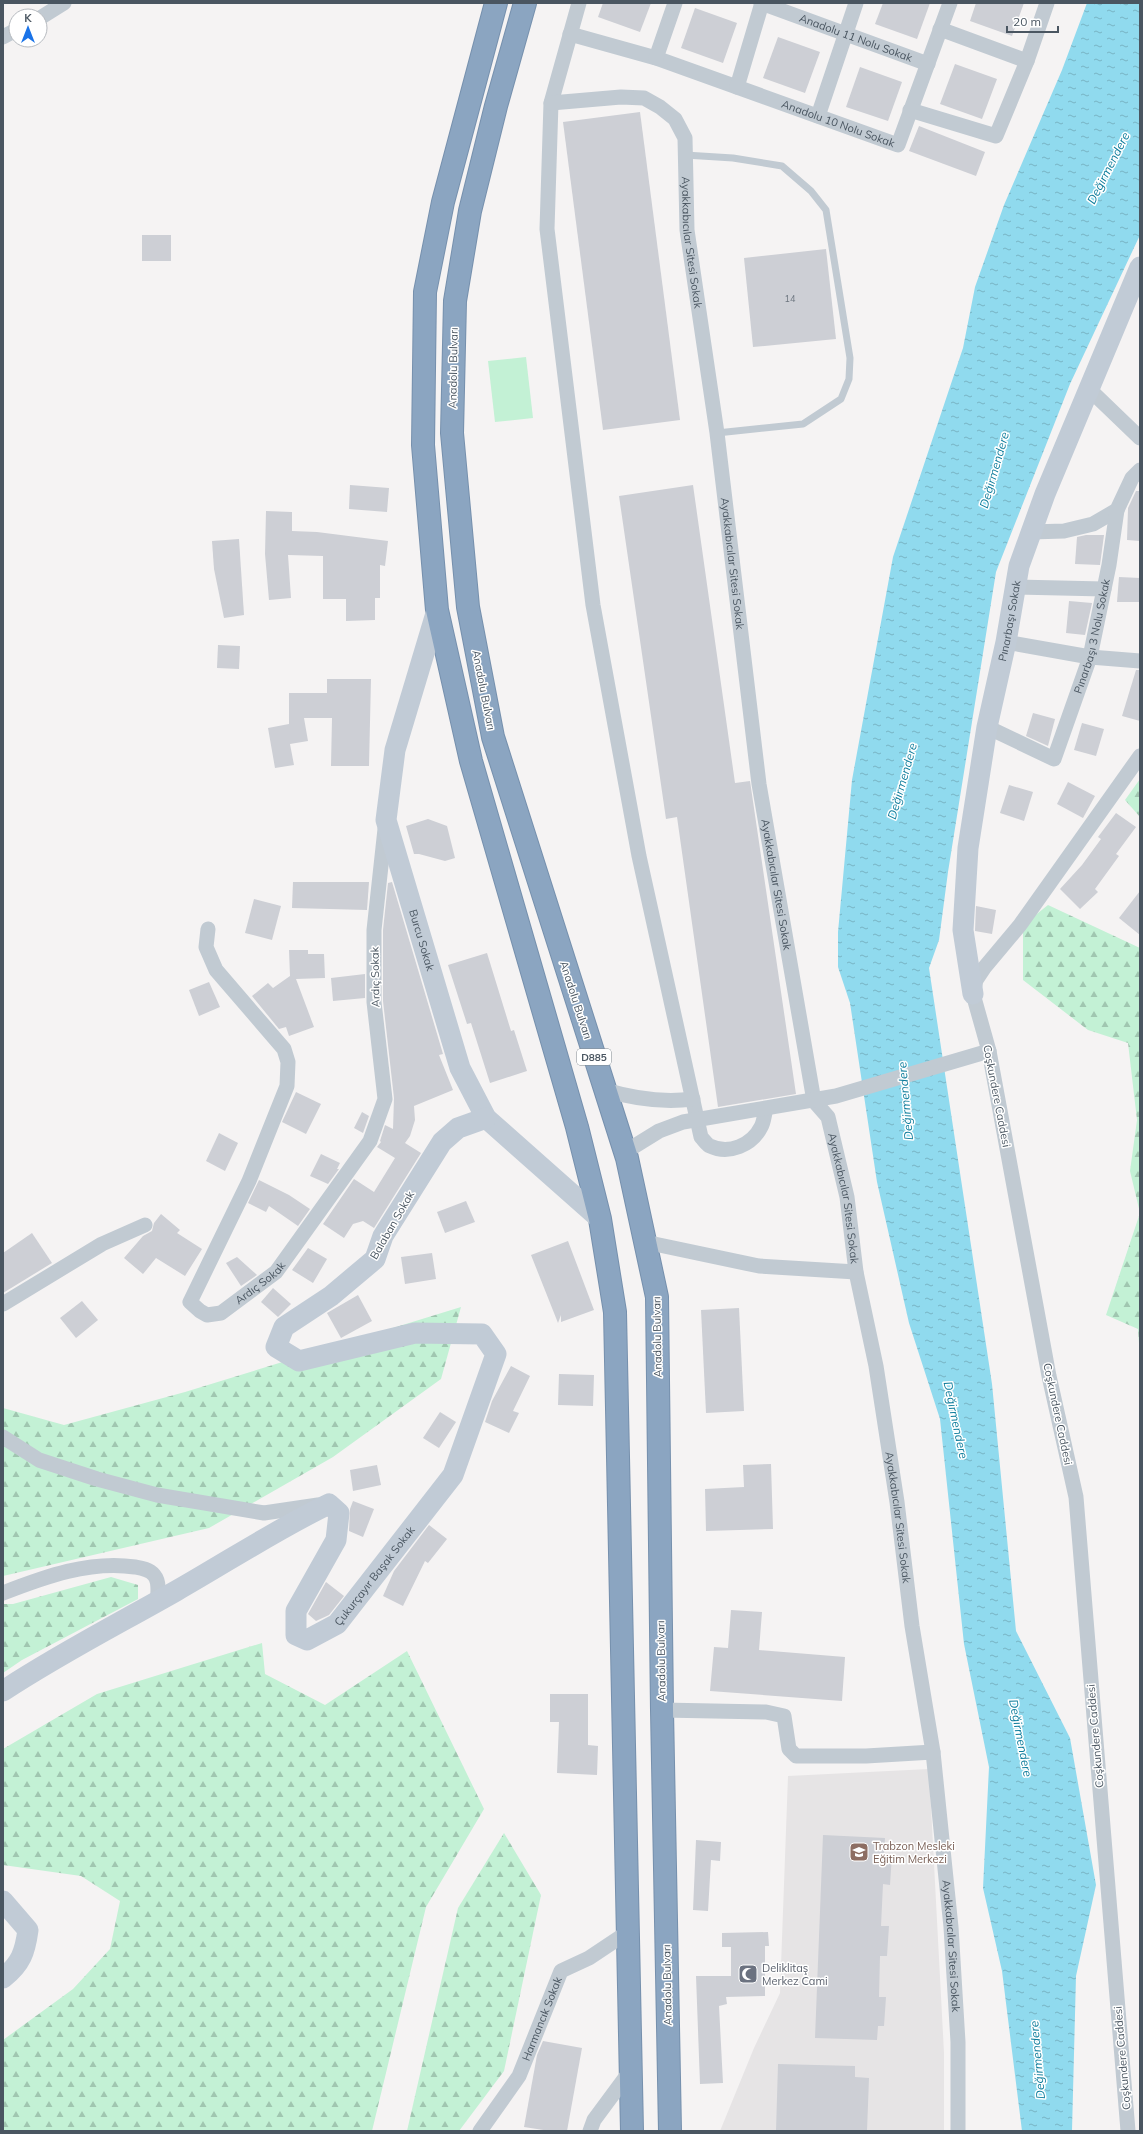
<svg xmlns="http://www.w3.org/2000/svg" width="1143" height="2134" viewBox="0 0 1143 2134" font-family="Mulish,sans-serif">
<defs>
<pattern id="forest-firs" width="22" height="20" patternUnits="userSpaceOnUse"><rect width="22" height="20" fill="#c3f1d5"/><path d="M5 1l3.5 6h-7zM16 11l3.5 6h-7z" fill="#a0c6b0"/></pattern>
<pattern id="water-ripples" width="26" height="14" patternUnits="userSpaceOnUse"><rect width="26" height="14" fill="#90daee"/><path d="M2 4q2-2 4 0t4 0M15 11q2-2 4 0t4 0" fill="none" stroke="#78b4c4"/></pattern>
</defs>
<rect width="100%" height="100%" fill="#f5f3f3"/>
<path fill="#e6e4e5" d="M929 1769 944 2053V2131H720L754 2048 780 1993 788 1776Z"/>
<g fill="url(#forest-firs)">
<path d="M1140 779V817L1125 800Z"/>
<path d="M1048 905 1140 948V1358L1138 1329 1106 1315 1140 1213 1130 1171 1137 1120 1128 1043 1088 1030 1023 980V925Z"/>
<path d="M461 1307 441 1379 333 1457 209 1528 3 1576V1408L64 1425 185 1392Z"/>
<path d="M111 1577 138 1585V1599L22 1660 3 1673V1604H13Z"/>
<path d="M262 1643 265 1674 325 1705 407 1651 484 1809 426 1907 372 2131H3V2040L73 1989 110 1949 120 1901 81 1876 3 1865V1749L97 1694Z"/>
<path d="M504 1833 541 1895 504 2071 459 2131H407L458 1908Z"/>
</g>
<path fill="#c3f1d5" d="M526 357 533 418 495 422 488 361Z"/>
<path fill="url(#water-ripples)" d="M1087 3H1140V235L1070 384 996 572 948 872 939 940 929 968 992 1384 1016 1631 1070 1738 1096 1885 1076 1976 1072 2131H1022L1002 1971 983 1888 989 1767 964 1644 940 1419 909 1323 877 1182 850 1003 838 967V932L852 780 893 557 963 348 975 287 1004 205 1062 70Z"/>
<g fill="#cdcfd5">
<path d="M603 3H651L640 32 598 17Z"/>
<path d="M883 3H930L917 39 875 24Z"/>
<path d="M976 3H1024L1012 36 970 21Z"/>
<path d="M695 8 737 23 723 63 681 48Z"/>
<path d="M778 37 820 52 805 93 763 78Z"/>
<path d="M955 64 997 79 982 119 940 104Z"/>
<path d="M860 67 902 82 888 121 846 107Z"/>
<path d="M640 112 680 420 603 430 563 122Z"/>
<path d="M919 126 985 152 976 176 909 151Z"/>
<rect x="142" y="235" width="29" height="26"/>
<path d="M826 249 836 339 753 347 744 258Z"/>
<path d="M350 485 389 488 387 512 349 509Z"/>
<path d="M693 485 735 783 750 781 796 1094 718 1107 677 817 666 819 619 496Z"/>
<path d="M1136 491H1140V541L1127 540 1128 508Z"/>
<path d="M266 511 292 512V531L317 532 388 541 385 566 380 565V598H375V620L346 621V599H323V556L288 555 291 598 269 600 265 554Z"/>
<path d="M1086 535H1104L1100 565 1075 564 1077 537Z"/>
<path d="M239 539 244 615 224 618 214 569 212 541Z"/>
<path d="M1119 577 1140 578V602H1117Z"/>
<path d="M1069 601 1092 603 1085 635 1066 633Z"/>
<path d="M218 645 240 646 239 669 217 668Z"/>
<path d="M1136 670H1140V721L1122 716Z"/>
<path d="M327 679H371L369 766H331L332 718H304L308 741 290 744 294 765 275 768 268 728 289 724V693H327Z"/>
<path d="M1033 713 1055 719 1048 746 1026 736Z"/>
<path d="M1082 723 1104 729 1096 756 1074 750Z"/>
<path d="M1068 782 1095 796 1083 818 1057 804Z"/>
<path d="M1009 785 1033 792 1024 821 1000 813Z"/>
<path d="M1116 813 1136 827 1116 854 1119 856 1095 889 1098 892 1080 909 1060 889 1082 865 1101 839 1098 837Z"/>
<path d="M428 819 447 826 455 858 445 861 419 854H414L406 826Z"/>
<path d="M293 882H369L367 910 292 908Z"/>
<path d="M392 882 443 1054 439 1055 453 1090 414 1106 415 1120 410 1136 405 1143 421 1153 374 1228 363 1221 353 1224 344 1238 323 1224 354 1179 374 1192 395 1158 377 1147 381 1142 380 1141 385 1125 393 1129 394 1098 383 1001V930L388 883Z"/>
<path d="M1140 891V935L1119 918Z"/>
<path d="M254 899 281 906 272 940 245 933Z"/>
<path d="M976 906 996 910 992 934 975 931Z"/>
<path d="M289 950H308V954H324L325 978 296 979 314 1027 289 1036 286 1027 279 1029 252 996 268 983 273 988 290 976Z"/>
<path d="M487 953 511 1031 514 1030 527 1071 490 1083 471 1023 467 1024 448 965Z"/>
<path d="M365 974V998L333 1001 331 978Z"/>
<path d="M209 982 220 1007 199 1016 189 990Z"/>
<path d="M296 1092 321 1104 306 1134 282 1122Z"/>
<path d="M362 1112 369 1116 363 1133 354 1128Z"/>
<path d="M219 1133 238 1143 225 1171 206 1161Z"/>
<path d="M321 1154 340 1163 337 1169H339L328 1184 310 1176Z"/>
<path d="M259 1180 289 1195 310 1209 298 1226 269 1206 266 1212 248 1203Z"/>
<path d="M466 1201 475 1222 445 1233 437 1212Z"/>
<path d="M161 1214 180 1230 177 1233 202 1249 185 1276 156 1258 143 1274 124 1258 143 1236 152 1231 154 1223Z"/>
<path d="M32 1233 52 1263 3 1293V1253Z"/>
<path d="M568 1241 594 1310 561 1322V1315L558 1323 531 1255Z"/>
<path d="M308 1248 327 1259 313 1283 292 1270Z"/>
<path d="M432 1253 436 1279 405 1284 401 1257Z"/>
<path d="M237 1257 257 1275 241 1286 226 1263Z"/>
<path d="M273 1288 291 1304 278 1317 261 1302Z"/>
<path d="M358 1295 372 1321 341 1338 327 1313Z"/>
<path d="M82 1301 98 1320 76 1338 60 1318Z"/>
<path d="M739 1308 744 1411 706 1413 701 1310Z"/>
<path d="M511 1366 530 1376 513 1411 519 1413 509 1433 485 1422 492 1401Z"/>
<path d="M559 1374 594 1375 593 1406 558 1405Z"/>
<path d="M440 1412 456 1422 439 1448 423 1438Z"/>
<path d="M771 1464 773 1529 706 1531 705 1489 744 1487 743 1465Z"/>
<path d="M377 1465 381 1485 353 1491 350 1470Z"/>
<path d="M353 1501 374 1509 363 1537 349 1531 350 1509Z"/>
<path d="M429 1525 447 1539 428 1563 425 1561 403 1606 383 1596 394 1571Z"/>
<path d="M326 1582 344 1596 329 1615 316 1621 308 1614Z"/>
<path d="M731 1610 762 1612 759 1650 845 1657 842 1701 710 1691 714 1647 728 1648Z"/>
<path d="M550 1694H588V1745L598 1746 597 1775 557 1773 559 1722H550Z"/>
<path d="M823 1835 885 1838 884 1854H892L890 1885 883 1884 881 1926H889L887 1956H880L879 1997H886L884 2026H878L877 2040 815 2038Z"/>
<path d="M696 1840 721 1842 720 1861 711 1860 708 1911 693 1910Z"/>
<path d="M768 1932 769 1946H765V1996L726 1997 727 2004 719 2006 723 2083 700 2084 696 1976H731V1947H722V1933Z"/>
<path d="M543 2041 582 2048 567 2131H550L524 2127 537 2055Z"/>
<path d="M778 2064 855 2066V2077L869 2078 867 2131H776Z"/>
</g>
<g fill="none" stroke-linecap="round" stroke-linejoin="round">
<defs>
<g id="highway">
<path d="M496 3 443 202 425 292 423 445 437 610 471 761 577 1127 600 1219 615 1312 632 2131"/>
<path d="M525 3 496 106 470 211 455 301 452 433 468 607 493 737 627 1158 657 1297 662 1710 670 2131"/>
</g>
</defs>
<use href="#highway" stroke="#7690ad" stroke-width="24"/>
<path stroke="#c1cad2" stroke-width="7" d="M685 155 733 158 782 166 811 191 826 210 850 358 849 379 841 399 803 424 717 433"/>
<g stroke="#c1cad2" stroke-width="15">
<path d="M579 3 551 103 547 229 593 605 639 856 701 1137C704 1140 707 1145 710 1146 729 1155 752 1145 761 1127 764 1122 764 1115 766 1109"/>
<path id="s1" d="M761 3 928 64"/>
<path d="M40 18 64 3"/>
<path d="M940 29 1027 61"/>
<path id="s2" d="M570 34 656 58 898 145 950 3"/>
<path d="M3 37 16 30"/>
<path d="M656 58 675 3"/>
<path d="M737 87 762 3"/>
<path id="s3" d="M551 103 621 97 644 98 660 107 675 119 685 138 687 230 717 433 759 784 814 1101 828 1117 847 1197 856 1272 876 1366 897 1502 912 1626 933 1752 951 1927 958 2042V2131"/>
<path d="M910 110 996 136 1027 61 1047 3"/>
<path d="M818 116 856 3"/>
<path d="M1089 389 1140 438"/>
<path d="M1031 532 1064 531 1093 524 1117 510 1132 478 1140 470"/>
<path d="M1015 587 1104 589"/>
<path d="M1006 642 1090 657 1140 661"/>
<path id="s4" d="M987 727 1054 759 1090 657 1109 565 1117 510"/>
<path id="s5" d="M208 929 206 947 216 970 284 1049 288 1062 287 1086 249 1181 190 1302 200 1311 207 1315 221 1313 276 1272 370 1141 385 1099 374 1002V930L385 829"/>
<path d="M605 1090C635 1099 662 1103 693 1099"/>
<path d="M625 1152 659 1131 683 1122 836 1096 989 1051"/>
<path d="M645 1242 759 1266 856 1272"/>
<path d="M3 1304 102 1244 145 1225"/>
<path d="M3 1437 39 1460 97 1479 157 1495 264 1513 318 1505"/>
<path d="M3 1593C44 1577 90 1560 135 1567 141 1568 149 1569 154 1575 160 1582 158 1594 157 1602"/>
<path d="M662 1710 766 1712 784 1716 789 1749 796 1756H866L933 1752"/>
<path id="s6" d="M480 2131 519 2076 561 1971 589 1958 628 1932"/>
<path d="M590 2131 594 2120 631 2070"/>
<path d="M1128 2131 1076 1497 1049 1376 989 1051 973 994 976 980 984 968 1020 925 1140 756"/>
</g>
<g stroke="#c1cbd6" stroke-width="21">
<path id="s7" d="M437 610 395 750 386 820 460 1068 486 1118 600 1219"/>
<path id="s8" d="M973 994 963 930 968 848 987 727 1006 642 1019 566 1045 494 1140 267"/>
<path id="s9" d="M3 1691C59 1654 118 1624 176 1591 227 1562 277 1529 329 1504L339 1513 336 1540 296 1611V1635L307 1640 337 1624 453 1475 496 1354 482 1334 415 1333 299 1361 276 1347 284 1327 331 1296 375 1259 383 1236 442 1142 458 1128 486 1118"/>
<path d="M3 1901 28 1930C25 1952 21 1964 3 1978"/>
</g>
<use href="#highway" stroke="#8ba5c1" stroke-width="22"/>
</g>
<defs>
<symbol id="school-square" viewBox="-11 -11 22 22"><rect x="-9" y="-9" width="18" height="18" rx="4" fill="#8d6e63" stroke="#fff"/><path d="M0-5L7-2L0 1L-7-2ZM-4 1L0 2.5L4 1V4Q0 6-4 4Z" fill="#fff"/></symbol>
<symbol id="mosque-square" viewBox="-11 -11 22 22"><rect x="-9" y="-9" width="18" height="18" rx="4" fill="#6b7280" stroke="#fff"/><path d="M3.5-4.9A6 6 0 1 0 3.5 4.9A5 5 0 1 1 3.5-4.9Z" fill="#fff"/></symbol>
</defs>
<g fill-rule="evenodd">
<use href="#school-square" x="848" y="1841" width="22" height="22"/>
<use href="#mosque-square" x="737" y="1963" width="22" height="22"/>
</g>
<g text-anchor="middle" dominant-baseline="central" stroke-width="3" stroke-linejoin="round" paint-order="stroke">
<g font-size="9" fill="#6b747e">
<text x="790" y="298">14</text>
</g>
<rect fill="#fff" stroke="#808990" stroke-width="1" x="577" y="1049" width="34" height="16" rx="3"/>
<g font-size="10" font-weight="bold" fill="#4a5661">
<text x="594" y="1057">D885</text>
</g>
<g font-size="11" fill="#4a5661" stroke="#fff">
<text stroke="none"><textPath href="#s1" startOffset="101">Anadolu 11 Nolu Sokak</textPath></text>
<text stroke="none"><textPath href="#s2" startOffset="283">Anadolu 10 Nolu Sokak</textPath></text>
<text stroke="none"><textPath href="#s3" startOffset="257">Ayakkabıcılar Sitesi Sokak</textPath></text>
<text transform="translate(453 368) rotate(-89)">Anadolu Bulvarı</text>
<text stroke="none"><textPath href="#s3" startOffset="581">Ayakkabıcılar Sitesi Sokak</textPath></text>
<text stroke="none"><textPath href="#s8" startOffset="378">Pınarbaşı Sokak</textPath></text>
<text stroke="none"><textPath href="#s4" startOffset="203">Pınarbaşı 3 Nolu Sokak</textPath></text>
<text transform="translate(484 690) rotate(79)">Anadolu Bulvarı</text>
<text stroke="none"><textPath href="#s3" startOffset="905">Ayakkabıcılar Sitesi Sokak</textPath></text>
<text stroke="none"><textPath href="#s7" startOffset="342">Burcu Sokak</textPath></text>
<text transform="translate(375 977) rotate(-91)">Ardıç Sokak</text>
<text transform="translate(576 1000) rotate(72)">Anadolu Bulvarı</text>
<text transform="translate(997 1096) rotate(79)">Coşkundere Caddesi</text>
<text stroke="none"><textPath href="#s3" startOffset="1229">Ayakkabıcılar Sitesi Sokak</textPath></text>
<text transform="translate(392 1225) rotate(-60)">Balaban Sokak</text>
<text stroke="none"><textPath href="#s5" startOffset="507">Ardıç Sokak</textPath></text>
<text transform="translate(657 1337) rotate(-91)">Anadolu Bulvarı</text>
<text transform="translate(1058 1414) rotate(78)">Coşkundere Caddesi</text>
<text stroke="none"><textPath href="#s3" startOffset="1553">Ayakkabıcılar Sitesi Sokak</textPath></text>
<text stroke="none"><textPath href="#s9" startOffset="629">Çukurçayır Başak Sokak</textPath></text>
<text transform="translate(661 1661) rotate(-91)">Anadolu Bulvarı</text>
<text transform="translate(1095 1736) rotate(-95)">Coşkundere Caddesi</text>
<text stroke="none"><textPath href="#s3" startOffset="1985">Ayakkabıcılar Sitesi Sokak</textPath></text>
<text transform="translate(667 1985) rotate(-91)">Anadolu Bulvarı</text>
<text stroke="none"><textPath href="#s6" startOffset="129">Harmancık Sokak</textPath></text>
<text transform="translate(1122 2058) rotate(-95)">Coşkundere Caddesi</text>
</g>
<g font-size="11" fill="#785e54" stroke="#fff" text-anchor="start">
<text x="873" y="1846">Trabzon Mesleki<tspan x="873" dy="13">Eğitim Merkezi</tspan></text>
</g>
<g font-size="11" fill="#5b616d" stroke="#fff" text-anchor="start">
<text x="762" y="1968">Deliklitaş<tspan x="762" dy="13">Merkez Cami</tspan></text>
</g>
<g font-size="12" font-style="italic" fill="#0c7c9b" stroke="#fff">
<text transform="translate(1108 168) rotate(-63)">Değirmendere</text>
<text transform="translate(994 470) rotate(-74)">Değirmendere</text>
<text transform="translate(902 781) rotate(-74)">Değirmendere</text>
<text transform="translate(905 1101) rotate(-95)">Değirmendere</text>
<text transform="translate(956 1420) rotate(78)">Değirmendere</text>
<text transform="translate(1021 1738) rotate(79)">Değirmendere</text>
<text transform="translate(1037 2060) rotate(-95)">Değirmendere</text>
</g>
</g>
<rect width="1143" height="2134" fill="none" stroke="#4a5661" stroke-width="8"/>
<g transform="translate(28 28)"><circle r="19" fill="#ffffff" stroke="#b7bbc0"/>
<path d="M0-3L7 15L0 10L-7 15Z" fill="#1a73e8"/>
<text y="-6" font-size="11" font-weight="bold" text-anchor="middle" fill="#4a5661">K</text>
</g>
<path d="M1007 26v6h51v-6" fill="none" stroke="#4a5661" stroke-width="2"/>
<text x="1013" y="26" font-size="12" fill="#4a5661" stroke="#ffffff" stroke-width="3" paint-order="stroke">20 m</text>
</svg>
